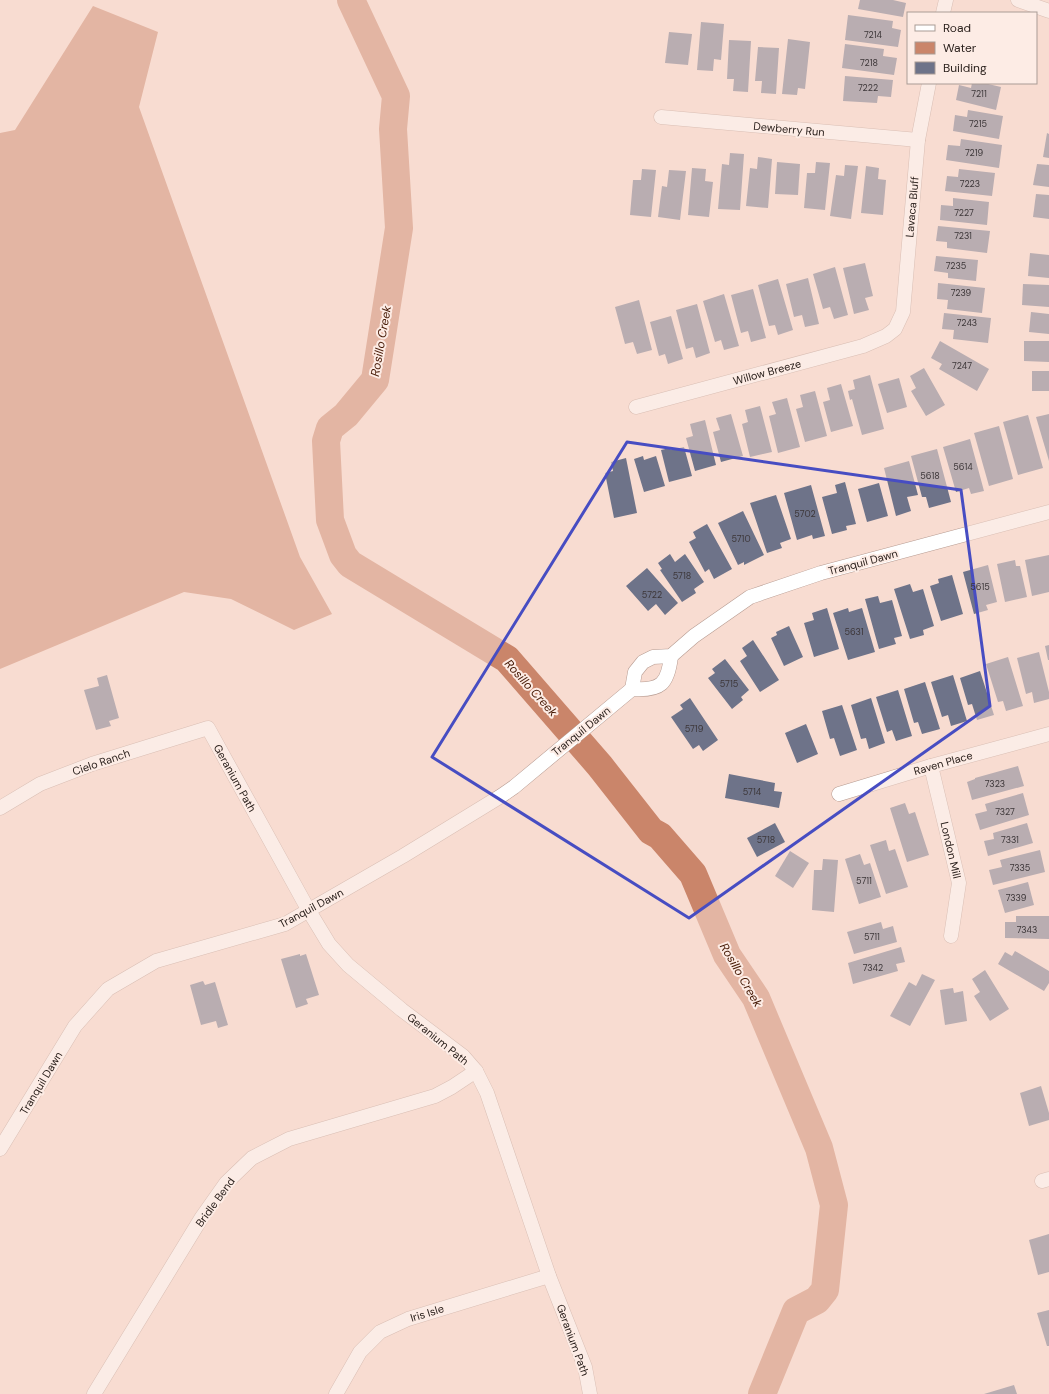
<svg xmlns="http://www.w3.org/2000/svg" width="1049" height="1394" viewBox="0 0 1049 1394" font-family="'DM Sans',sans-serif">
<rect width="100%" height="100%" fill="#f8dcd1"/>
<path fill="#ca856a" d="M93 6 158 32 139 107 300 557 332 614 294 630 231 599 184 592 0 669V133L15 130Z"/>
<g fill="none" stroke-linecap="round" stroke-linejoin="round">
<path stroke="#ca856a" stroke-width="28" d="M351 0 396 96 393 129 399 228 375 380 346 415 330 428 326 441 330 520 343 555 350 564 507 659 600 766 651 831 660 836 693 874 727 955 756 998 819 1148 834 1205 825 1290 817 1300 796 1311 762 1394"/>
</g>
<g fill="#6e7389">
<path d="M860 0H893L906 3 903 17 858 9Z"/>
<path d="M848 15 893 21 892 28 901 30 898 47 845 40Z"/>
<path d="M701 22 724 24 721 60 714 59 713 71 697 70Z"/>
<path d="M669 32 692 34 688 65 665 63Z"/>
<path d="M788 39 810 42 805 89 798 88 797 95 782 94Z"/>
<path d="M729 40 751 41 748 92 733 91 734 79H727Z"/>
<path d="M845 44 884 49 883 56 897 58 894 75 842 68Z"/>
<path d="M758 47 779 48 776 94 761 93 762 81H755Z"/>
<path d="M845 76 893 80 891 97 878 96 877 103 843 101Z"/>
<path d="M972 83H984L1001 87 996 110 956 100 959 85 971 88Z"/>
<path d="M968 110 1003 116 999 139 953 131 955 115 967 117Z"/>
<path d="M1047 133 1049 134V158L1043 157Z"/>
<path d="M961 139 1002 145 999 168 946 160 948 145 960 146Z"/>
<path d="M730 153 744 154 740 210 718 209 722 164 729 165Z"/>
<path d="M758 157 772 159 768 208 746 206 750 168 757 169Z"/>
<path d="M777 162 800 164 798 195 775 194Z"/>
<path d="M816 162 830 163 825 210 804 208 807 173H815Z"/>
<path d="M1037 164 1049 165V187L1033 185Z"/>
<path d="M845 165 858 166 851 219 830 216 836 175 844 176Z"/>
<path d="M866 166 879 168 878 179 886 180 883 215 861 213Z"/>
<path d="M692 168 706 169 705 181 713 182 709 217 688 215Z"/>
<path d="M642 169 656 170 651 217 630 215 633 180H641Z"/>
<path d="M959 169 995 173 992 196 945 191 947 176 958 177Z"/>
<path d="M669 170 686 171 680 220 658 217 662 186 667 187Z"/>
<path d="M1036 194 1049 195V219L1033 217Z"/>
<path d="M953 198 989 202 987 225 940 220 941 205 953 206Z"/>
<path d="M938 226 990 231 987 253 947 248V242L936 241Z"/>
<path d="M1030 253 1049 255V278L1028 276Z"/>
<path d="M936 256 978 260 976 281 948 278V273L934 271Z"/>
<path d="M865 263 873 296 865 298 869 310 854 314 843 268Z"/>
<path d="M835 267 848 315 834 319 830 307 823 309 813 274Z"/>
<path d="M808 278 819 324 805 327 802 315 794 317 786 284Z"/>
<path d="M778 279 793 330 778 335 775 325 769 326 758 285Z"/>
<path d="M938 283 985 288 982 313 947 309 948 300 937 299Z"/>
<path d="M1023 284 1049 285V307L1022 305Z"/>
<path d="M753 289 766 338 751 342 748 331 741 333 731 295Z"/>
<path d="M724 294 739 346 724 350 721 340 715 342 703 301Z"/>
<path d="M639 300 652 350 637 354 633 342 625 344 615 307Z"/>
<path d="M697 304 710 353 696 358 693 347 686 349 676 310Z"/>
<path d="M1031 312 1049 314V334L1029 332Z"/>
<path d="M944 313 991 318 988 343 953 339 954 330 942 329Z"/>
<path d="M671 316 683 359 668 364 665 354 659 356 650 322Z"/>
<path d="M940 341 989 369 977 391 939 369 942 364 931 358Z"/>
<path d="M1024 341H1049V362L1024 361Z"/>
<path d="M924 368 945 405 926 416 911 391 916 388 910 376Z"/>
<rect x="1032" y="371" width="17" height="20"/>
<path d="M870 375 884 429 862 435 852 399 850 400 848 391 855 389 853 380Z"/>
<path d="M899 378 907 407 887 413 878 384Z"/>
<path d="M841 384 853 426 831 432 823 402 830 400 827 388Z"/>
<path d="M815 391 827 436 805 442 796 409 803 407 800 395Z"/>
<path d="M787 398 800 447 778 453 769 416 776 414 772 402Z"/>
<path d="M760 406 772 452 750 457 742 424 748 422 745 410Z"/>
<path d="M731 414 743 456 721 462 713 432 720 430 716 418Z"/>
<path d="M1049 414V461L1036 417Z"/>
<path d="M1028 415 1043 468 1018 475 1003 422Z"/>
<path d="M705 420 716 465 695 471 686 438 693 436 690 424Z"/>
<path d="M999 426 1013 479 989 486 974 433Z"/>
<path d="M970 439 984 491 971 494 969 488 956 492 943 447Z"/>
<path d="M684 447 692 476 669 482 661 450 670 448 671 450Z"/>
<path d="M937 449 951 502 929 508 926 497H922L911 456Z"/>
<path d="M643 456 644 460 656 456 665 486 644 492 634 459Z"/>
<path d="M626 458 637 513 614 518 605 473 613 471 611 462Z"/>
<path d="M909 461 918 495 907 497 911 511 896 516 884 468Z"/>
<path d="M845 482 856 524 846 526 847 530 832 534 822 497 837 493 835 485Z"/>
<path d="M879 483 888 516 867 522 858 489Z"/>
<path d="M811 485 825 536 813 539 812 535 797 540 784 493Z"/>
<path d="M776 495 791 539 780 543 782 548 767 553 750 503Z"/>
<path d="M743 511 764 555 744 565V562L738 565 718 523Z"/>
<path d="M707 524 732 569 714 579 709 569 705 572 689 542 696 538 693 532Z"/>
<path d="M670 554 675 562 685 554 704 582 694 589 696 593 682 602 660 570 662 569 658 563Z"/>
<path d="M1049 555V592L1032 596 1025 560Z"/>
<path d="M1015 560 1016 566H1020L1027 597 1005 602 997 564Z"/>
<path d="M988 565 997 602 986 605 988 610 974 614 963 572Z"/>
<path d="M647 568 678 603 665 615 656 604 648 611 626 586Z"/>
<path d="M952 575 963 614 941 621 930 586 939 583 938 579Z"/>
<path d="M910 584 913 592 923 589 934 626 923 630 924 635 910 639 894 589Z"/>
<path d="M878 596 880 603 892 600 902 636 894 638 896 644 879 649 865 599Z"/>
<path d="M827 608 839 649 814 657 804 623 814 620 812 613Z"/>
<path d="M848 608 849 612 862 608 875 652 848 660 833 613Z"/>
<path d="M789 626 803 657 784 666 771 638 777 635 776 632Z"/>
<path d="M753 640 779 680 760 692 740 661 747 656 742 648Z"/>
<path d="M1049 645V660H1048L1045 646Z"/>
<path d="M1039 652 1049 692V699L1034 703 1032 692 1026 694 1017 658Z"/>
<path d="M1008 657 1023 706 1006 711 1003 701 998 702 986 664Z"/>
<path d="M725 659 749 690 741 697 743 700 732 709 708 678 715 673 712 669Z"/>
<path d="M980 671 994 715 977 720 972 704 968 705 960 678Z"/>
<path d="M107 675 119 718 109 721 111 726 96 730 84 690 99 686 97 678Z"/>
<path d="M953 675 967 721 951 726 948 715 942 717 931 682Z"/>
<path d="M925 682 940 729 922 734 918 722 914 723 904 689Z"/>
<path d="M898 690 912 736 896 741 892 730 887 732 876 697Z"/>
<path d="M690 698 718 740 703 751 699 745 693 749 671 717 683 709 680 705Z"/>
<path d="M871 698 885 743 869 749 866 738 861 739 851 705Z"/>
<path d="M842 705 857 750 840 756 834 738 830 739 822 711Z"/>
<path d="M806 724 818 754 797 763 785 733Z"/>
<path d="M1018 766 1024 786 972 800 967 782 975 779V778Z"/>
<path d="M729 774 775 783 774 791 782 792 779 808 725 798Z"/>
<path d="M1023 793 1029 815 980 830 975 814 987 811 985 804Z"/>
<path d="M905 803 909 814 915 812 929 855 907 862 890 808Z"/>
<path d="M775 823 785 842 757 857 747 838Z"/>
<path d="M1027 823 1033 843 988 856 984 841 994 839 993 833Z"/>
<path d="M886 840 889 851 895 849 908 887 886 894 870 845Z"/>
<path d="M1040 850 1045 872 993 885 989 870 1002 867 1000 860Z"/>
<path d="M790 851 809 863 793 888 775 876Z"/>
<path d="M860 854 864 865 870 863 881 897 859 904 845 859Z"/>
<path d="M823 859 838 860 834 912 812 910 814 870H822Z"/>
<path d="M1028 882 1034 905 1005 913 998 890Z"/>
<path d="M1016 916H1049V939L1005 938V922H1016Z"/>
<path d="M881 922 883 929 893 926 897 942 854 954 847 932Z"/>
<path d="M901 947 905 962 896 964 898 971 853 984 848 963Z"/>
<path d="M1015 951 1049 971V983L1044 991 998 964 1005 952 1012 956Z"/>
<path d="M300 954V956L306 954 319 995 306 999 308 1004 296 1008 281 959Z"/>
<path d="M985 970 1009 1009 990 1021 974 996 980 992 972 979Z"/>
<path d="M922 974 935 980 910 1026 890 1016 909 982 916 986Z"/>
<path d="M203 981 205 985 215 982 228 1025 218 1028 216 1021 201 1025 190 985Z"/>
<path d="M953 988 954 993 963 991 967 1021 945 1025 940 990Z"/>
<path d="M1041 1086 1049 1113V1120L1029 1126 1020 1093Z"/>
<path d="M1049 1234V1272L1038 1275 1029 1240Z"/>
<path d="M1049 1310V1346H1047L1037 1313Z"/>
<path d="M1014 1385 1017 1394H984Z"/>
</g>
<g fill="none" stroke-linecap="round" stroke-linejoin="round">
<defs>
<g id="minor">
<path d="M1018 0 1049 11"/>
<path d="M943 13 946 0"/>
<path d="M661 117 918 140"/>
<path d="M636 407 863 346 886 336 895 329 903 312 918 140 929 83"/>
<path d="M632 689 635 672 643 662 653 657 671 656 694 636 750 597 821 573 1049 512"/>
<path d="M931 766 959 883 951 936"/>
<path d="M839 794 931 766 1049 734"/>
<path d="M0 808 40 784 92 764 208 728 309 911 329 944 348 965 402 1010 463 1056 476 1071 487 1093 549 1276 585 1367 590 1394"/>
<path d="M0 1149 75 1026 108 989 156 961 285 924 403 856 501 796 514 787 632 689C661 691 668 684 671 656"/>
<path d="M1042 1181 1049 1179"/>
<path d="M94 1394 202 1217 226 1183 252 1158 289 1139 435 1096 452 1087 476 1071"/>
<path d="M336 1394 360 1352 380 1332 408 1319 549 1276"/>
</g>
</defs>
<use href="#minor" stroke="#b69b91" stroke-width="15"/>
<use href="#minor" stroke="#fff" stroke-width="14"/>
</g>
<path d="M0 0H1049V1394H0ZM627 442 961 490 990 706 689 918 432 757Z" fill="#f8dcd1" fill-opacity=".55" fill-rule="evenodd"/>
<path fill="none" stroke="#474dc2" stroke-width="3" stroke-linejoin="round" d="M627 442 961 490 990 706 689 918 432 757Z"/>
<g text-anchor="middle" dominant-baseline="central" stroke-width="4" stroke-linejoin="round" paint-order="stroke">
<g font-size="9" fill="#3c3638">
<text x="873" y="35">7214</text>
<text x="869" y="63">7218</text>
<text x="868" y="88">7222</text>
<text x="979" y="94">7211</text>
<text x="978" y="124">7215</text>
<text x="974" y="153">7219</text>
<text x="970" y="184">7223</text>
<text x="964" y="213">7227</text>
<text x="963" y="236">7231</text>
<text x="956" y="266">7235</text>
<text x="961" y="293">7239</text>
<text x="967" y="323">7243</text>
<text x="962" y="366">7247</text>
<text x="963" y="467">5614</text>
<text x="930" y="476">5618</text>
<text x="805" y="514">5702</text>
<text x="741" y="539">5710</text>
<text x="682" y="576">5718</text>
<text x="980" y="587">5615</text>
<text x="652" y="595">5722</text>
<text x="854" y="632">5631</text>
<text x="729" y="684">5715</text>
<text x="694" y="729">5719</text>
<text x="995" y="784">7323</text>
<text x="752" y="792">5714</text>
<text x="1005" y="812">7327</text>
<text x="766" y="840">5718</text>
<text x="1010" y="840">7331</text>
<text x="1020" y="868">7335</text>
<text x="864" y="881">5711</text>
<text x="1016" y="898">7339</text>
<text x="1027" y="930">7343</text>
<text x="872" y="937">5711</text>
<text x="873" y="968">7342</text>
</g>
<g font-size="11" fill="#2b211d" stroke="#fdece5">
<text transform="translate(789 129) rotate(5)">Dewberry Run</text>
<text transform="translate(912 207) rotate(-85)">Lavaca Bluff</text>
<text transform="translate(767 372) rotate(-15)">Willow Breeze</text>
<text transform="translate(863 562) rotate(-15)">Tranquil Dawn</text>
<text transform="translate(581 731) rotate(-39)">Tranquil Dawn</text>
<text transform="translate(101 762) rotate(-19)">Cielo Ranch</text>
<text transform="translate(943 763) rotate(-16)">Raven Place</text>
<text transform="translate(235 778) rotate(61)">Geranium Path</text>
<text transform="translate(951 850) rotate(77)">London Mill</text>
<text transform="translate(311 908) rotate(-28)">Tranquil Dawn</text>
<text transform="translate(438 1039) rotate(39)">Geranium Path</text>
<text transform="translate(41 1083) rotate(-59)">Tranquil Dawn</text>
<text transform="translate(215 1202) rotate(-54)">Bridle Bend</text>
<text transform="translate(427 1313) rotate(-17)">Iris Isle</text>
<text transform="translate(573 1340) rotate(70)">Geranium Path</text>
</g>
<g font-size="12" font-style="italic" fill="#461a06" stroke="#fdece5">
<text transform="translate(381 341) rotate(-80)">Rosillo Creek</text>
<text transform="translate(531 688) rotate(48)">Rosillo Creek</text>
<text transform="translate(741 975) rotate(60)">Rosillo Creek</text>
</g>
</g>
<rect x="907" y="12" width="130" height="72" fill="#fdece5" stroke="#a99b95"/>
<rect x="915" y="25" width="20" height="6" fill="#ffffff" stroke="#a99b95"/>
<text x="943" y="32" font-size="12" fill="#2b211d">Road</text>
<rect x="915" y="42" width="20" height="12" fill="#ca856a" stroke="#a99b95"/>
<text x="943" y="52" font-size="12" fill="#2b211d">Water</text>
<rect x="915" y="62" width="20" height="12" fill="#6e7389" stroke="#a99b95"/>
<text x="943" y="72" font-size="12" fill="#2b211d">Building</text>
</svg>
